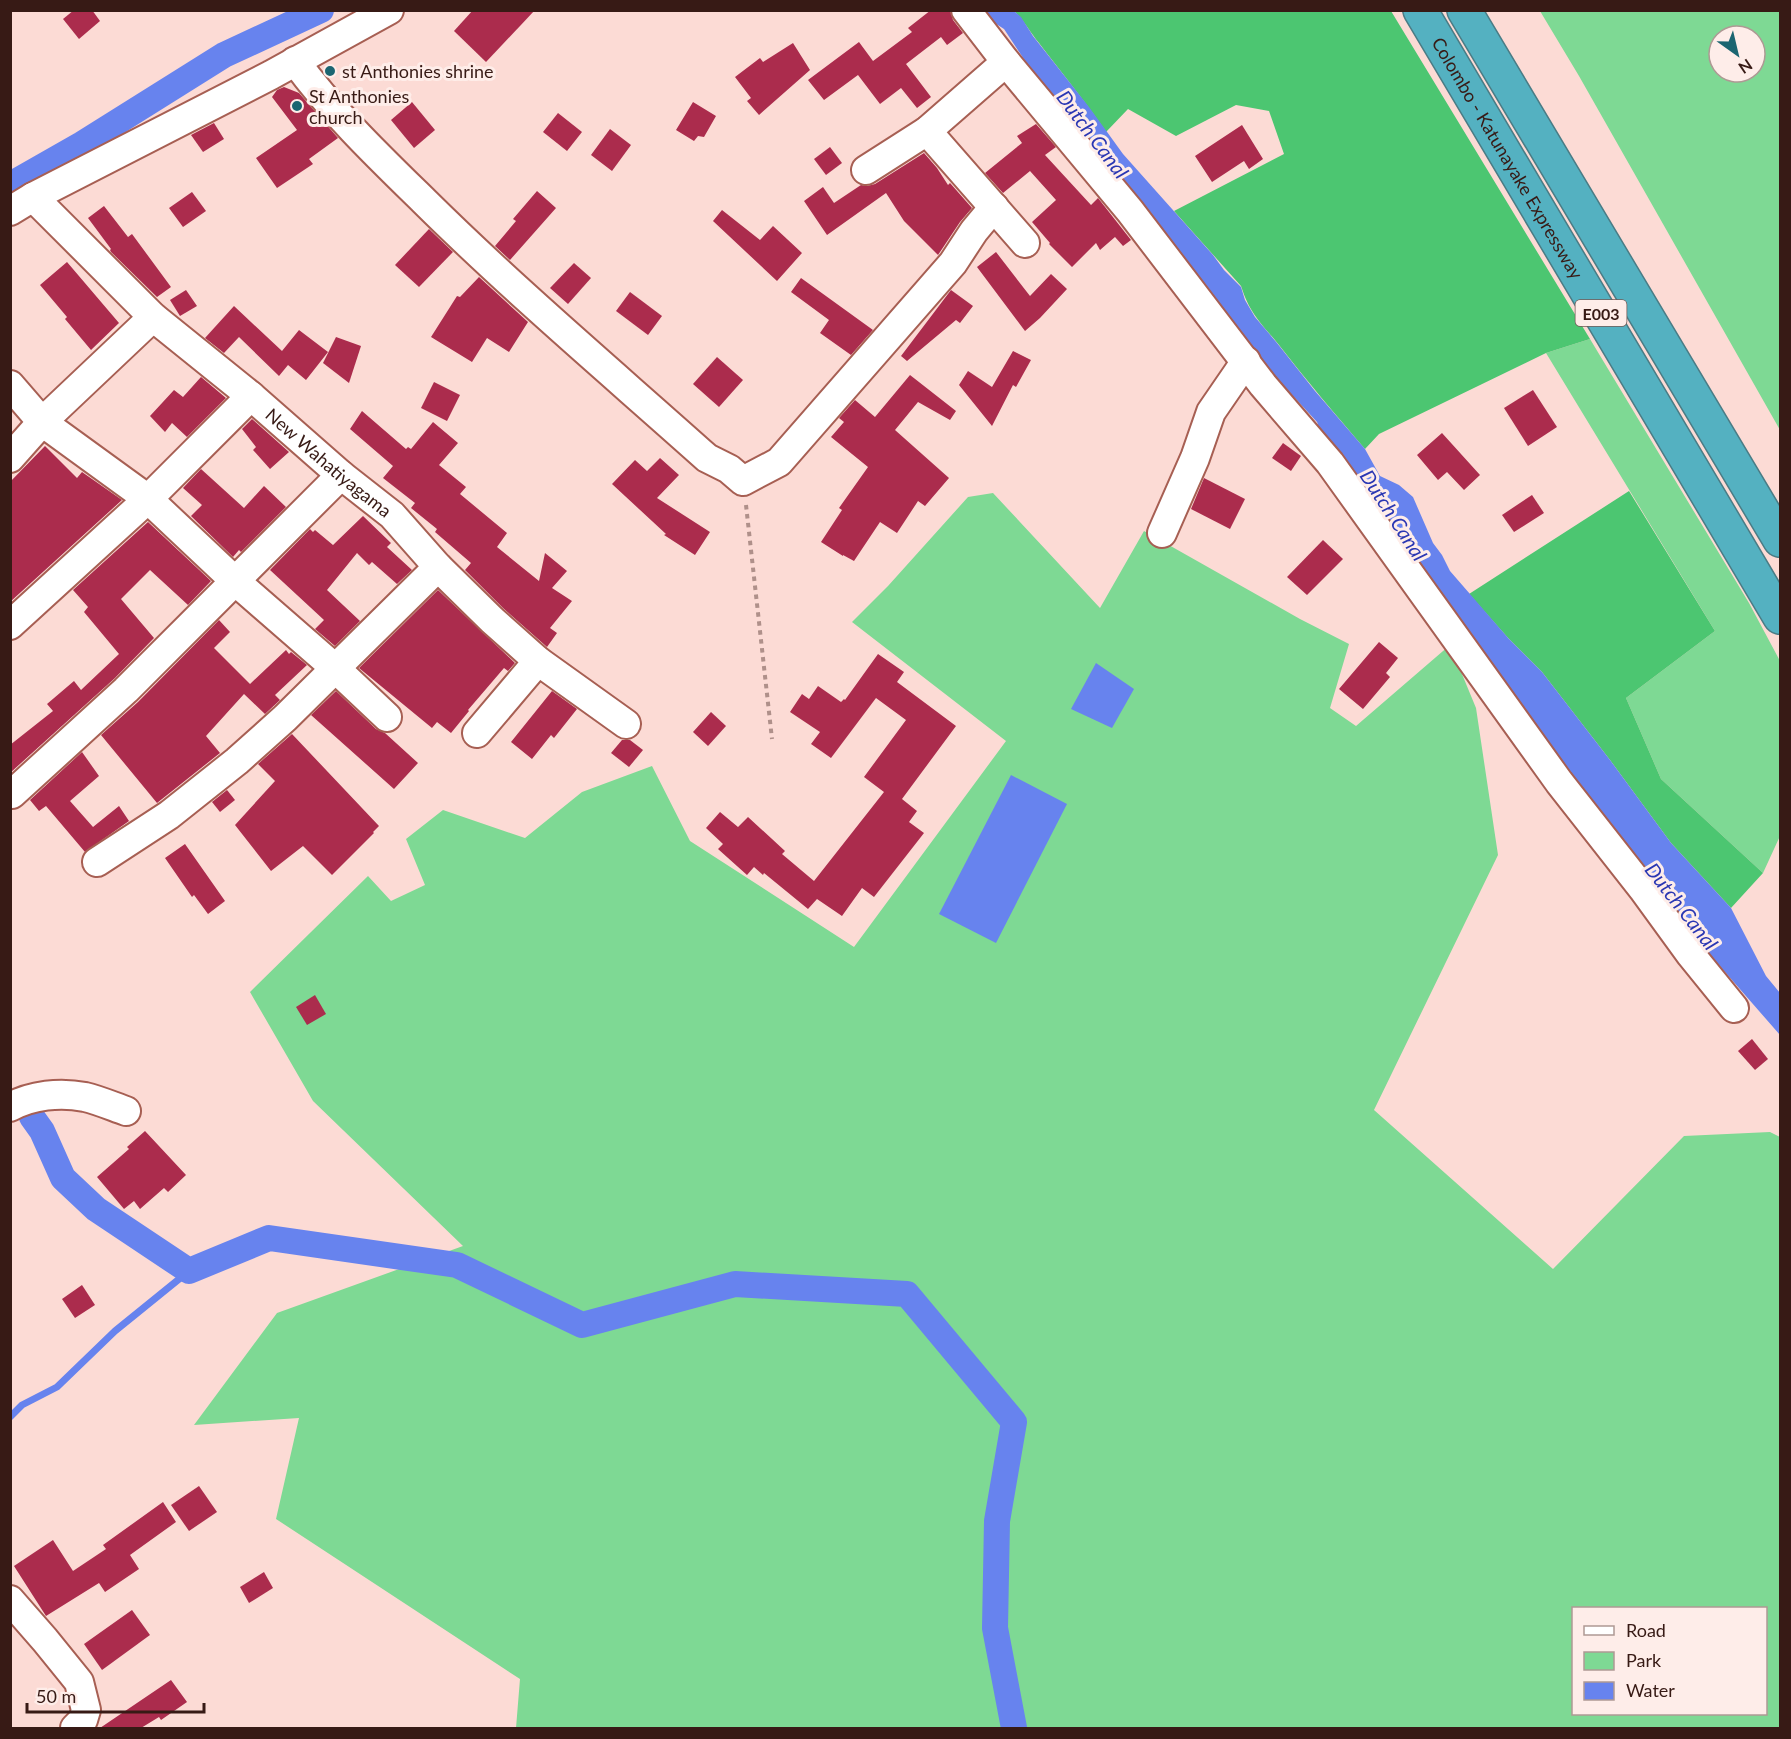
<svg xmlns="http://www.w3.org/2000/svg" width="1791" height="1739" viewBox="0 0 1791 1739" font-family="Lato,sans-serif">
<rect width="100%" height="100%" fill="#fcdbd5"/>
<g fill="#7ed994" fill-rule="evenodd">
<path d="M1540 11H1780V430L1579 76ZM1719 36H1755V72H1719Z"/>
<path d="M1590 339 1749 603 1780 661V836L1763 873 1661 779 1626 698 1715 631 1546 353Z"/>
<path d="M993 493 1100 608 1144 531 1300 619 1349 644 1330 708 1356 726 1450 645 1476 708 1498 855 1374 1110 1553 1269 1684 1136 1770 1132 1780 1137V1728H516L520 1679 276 1519 299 1418 194 1425 277 1313 463 1246 313 1101 250 992 368 876 391 901 425 885 406 839 443 810 525 838 582 792 652 766 690 841 854 947 1006 741 852 622 888 586 968 497ZM1574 1608H1766V1714H1574Z"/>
</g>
<g fill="#4cc671">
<path d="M1014 11H1391L1590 339 1546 353 1379 434 1365 449C1336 415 1306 380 1279 345 1261 323 1250 314 1241 286L1174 211 1284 154 1269 111 1236 105 1176 136 1128 109 1106 132C1085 101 1062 73 1039 43 1030 32 1024 20 1014 11Z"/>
<path d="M1629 491 1715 631 1626 698 1661 779 1763 873 1731 908 1671 843 1610 760 1542 672 1509 639 1469 594Z"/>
</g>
<g fill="#6783ee">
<path d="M984 11H1014L1021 17 1033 36 1089 107 1123 154 1213 255 1224 270 1241 287 1245 300 1255 317 1277 343 1315 391 1365 449 1380 476 1399 485 1413 497 1433 543 1442 555 1450 571 1509 639 1542 672 1610 760 1671 843 1731 908 1766 976 1780 993V1035L1711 956 1643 870 1613 827 1565 765 1541 737 1414 558 1400 536 1388 530 1377 521V502L1357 482 1324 441 1317 422 1271 372 1043 88 1004 29 990 20Z"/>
<path d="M1096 663 1134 689 1112 728 1071 709Z"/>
<path d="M1011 775 1067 804 996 943 939 914Z"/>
</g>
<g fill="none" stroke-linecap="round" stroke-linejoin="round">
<path stroke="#6783ee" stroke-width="7" d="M10 1417 22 1405 57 1387 115 1331 189 1271"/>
<g stroke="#6783ee" stroke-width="26">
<path d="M10 185 82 144 224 55 321 10"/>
<path d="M32 1117 42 1131 63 1178 96 1209 189 1271 269 1238 457 1265 582 1325 735 1284 907 1294 1014 1422 997 1521 995 1628 1014 1728"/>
</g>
</g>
<g fill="#ab2c4d">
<path d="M74 10H92L100 21 79 39 63 19Z"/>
<path d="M473 10H535L486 62 454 31Z"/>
<path d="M931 10H950L953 20 963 33 947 45 941 37 906 64 931 97 917 108 901 88 880 104 858 75 824 100 808 80 859 42 873 61 912 32 908 28Z"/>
<path d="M793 43 810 70 759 115 747 101 751 98 735 77 760 58 763 62Z"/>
<path d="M284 87 299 93 338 138 309 159 313 164 277 188 256 158 297 130 272 97 277 90Z"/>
<path d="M412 102 435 130 414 148 391 120Z"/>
<path d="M693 102 716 116 704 137 698 136 694 141 676 130Z"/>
<path d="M558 113 582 132 567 151 543 132Z"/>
<path d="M214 123 224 139 203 152 191 135Z"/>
<path d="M1036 124 1056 147 1045 155 1091 205 1098 198 1131 240 1123 246 1115 237 1100 250 1096 243 1072 267 1049 244 1050 243 1032 222 1056 200 1030 171 1003 193 985 173 1022 143 1017 136Z"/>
<path d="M1242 125 1263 159 1249 169 1244 161 1212 182 1195 156Z"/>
<path d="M610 129 631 145 612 171 591 155Z"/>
<path d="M830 147 842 163 826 175 814 159Z"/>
<path d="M924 153 937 168 948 185 950 183 972 208 960 222 938 255 904 221 886 193 827 235 804 201 823 187 834 203 861 185 867 186 875 184Z"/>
<path d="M537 191 556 208 510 260 495 246 516 221 513 219Z"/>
<path d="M192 192 206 211 183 227 169 208Z"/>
<path d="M104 206 128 237 132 234 171 287 157 297 111 252 110 250 111 249 88 218Z"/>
<path d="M722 210 760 240 773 226 802 253 777 281 713 221Z"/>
<path d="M429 229 453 252 419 287 395 265Z"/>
<path d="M996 252 1030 296 1051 274 1067 289 1040 318 1025 331 977 267Z"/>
<path d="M67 262 119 323 91 350 65 319 67 317 40 285Z"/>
<path d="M574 263 591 278 568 304 550 288Z"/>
<path d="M479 277 528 322 509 352 487 338 472 362 431 337 457 296 460 297Z"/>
<path d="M801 278 873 330 851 355 820 333 829 320 791 292Z"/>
<path d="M186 290 197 306 180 316 170 300Z"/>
<path d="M951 290 973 306 960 323 956 320 907 361 901 356Z"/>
<path d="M630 292 662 316 648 335 616 311Z"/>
<path d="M234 306 282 351 299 330 328 352 306 380 288 365 279 376 239 337 224 353 205 338Z"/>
<path d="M336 337 361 346 349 383 323 363Z"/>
<path d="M1013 351 1031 360 1016 387 1013 385 992 426 959 385 968 371 992 387Z"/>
<path d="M717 357 743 380 719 407 693 384Z"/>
<path d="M910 375 956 411 950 420 918 402 895 430 949 478 925 506 918 501 897 533 880 522 854 561 843 555V556L821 542 842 510 839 508 868 467 831 437 844 422 839 418 855 400 875 417Z"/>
<path d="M201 377 226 398 187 437 172 423 165 432 150 416 174 390 183 397Z"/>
<path d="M434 382 460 395 447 421 421 408Z"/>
<path d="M1533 390 1557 427 1528 446 1504 408Z"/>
<path d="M362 411 406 449 408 447 411 449 433 422 458 443 439 465 466 487 460 494 507 533 497 547 539 581 545 553 567 571 552 588 572 601 550 628 557 633 547 647 503 608 465 570 471 563 435 532 437 529 411 508 415 503 383 478 393 466 350 429Z"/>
<path d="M252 419 289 452 270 469 253 450 256 447 242 429Z"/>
<path d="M1442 433 1480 475 1464 490 1447 472 1438 480 1417 455Z"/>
<path d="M1283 443 1301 456 1291 471 1272 458Z"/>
<path d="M45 446 77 478 82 472 122 500 10 602V482Z"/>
<path d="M660 458 679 475 657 498 710 532 695 555 664 535 666 534 612 484 635 460 647 471Z"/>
<path d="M201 469 244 508 264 486 286 507 241 552 239 550 233 557 191 516 202 505 183 488Z"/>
<path d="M1204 478 1245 499 1230 529 1191 509Z"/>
<path d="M1532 495 1544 513 1514 532 1502 515Z"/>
<path d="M363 516 391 543 387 547 412 570 397 584 372 562 369 565 357 553 327 590 360 621 335 646 315 629 324 620 270 570 310 529 313 532 315 530 333 545Z"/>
<path d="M148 522 211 581 188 605 150 570 121 599 154 638 115 678 10 773V745L53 711 47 704 74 681 81 690 119 654 84 612 88 607 73 590Z"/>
<path d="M1323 540 1343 559 1307 595 1287 577Z"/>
<path d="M438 590 515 663 508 671 504 668 468 710 469 711 451 733 437 722 432 728 359 668Z"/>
<path d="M219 620 230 632 214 648 250 684 286 650 289 654 291 652 307 665 275 695 280 700 265 714 244 694 206 736 220 753 157 803 101 735 138 702Z"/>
<path d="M1379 642 1398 658 1386 673 1390 677 1363 709 1339 689Z"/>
<path d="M878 654 904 672 897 682 956 726 902 799 917 811 909 822 924 833 874 897 862 888 842 916 817 899 808 909 764 873 763 875 754 867 747 875 718 849 723 844 706 828 720 812 738 827 748 817 785 851 782 854 814 881 884 792 864 777 906 720 876 698 831 758 811 744 820 732 790 712 802 694 809 699 818 686 841 702 844 699 845 700Z"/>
<path d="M336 691 376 729 385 733 418 763 394 789 311 715Z"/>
<path d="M552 691 577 709 554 738 551 735 532 759 511 742Z"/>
<path d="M711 712 726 726 708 746 693 732Z"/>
<path d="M292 734 379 826 373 832 374 833 332 875 303 846 271 871 235 825 275 781 258 764Z"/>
<path d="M622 740H630L643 750 629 767 611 753Z"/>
<path d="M82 752 99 776 70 801 93 827 119 806 129 821 85 852 46 806 39 811 30 800Z"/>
<path d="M227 790 235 800 220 812 212 802Z"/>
<path d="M185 844 225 901 208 914 194 895 192 897 165 858Z"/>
<path d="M315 995 326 1014 307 1025 296 1007Z"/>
<path d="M1752 1039 1768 1059 1755 1070 1738 1051Z"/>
<path d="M145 1131 186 1175 168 1192 164 1188 140 1209 134 1201 124 1209 97 1177 129 1149 127 1147Z"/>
<path d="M82 1285 95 1305 75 1318 62 1299Z"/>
<path d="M199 1486 217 1512 189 1531 171 1505Z"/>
<path d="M163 1502 176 1522 130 1555 139 1569 105 1592 99 1583 46 1616 14 1566 53 1540 73 1571 106 1549 103 1545Z"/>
<path d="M264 1572 273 1588 249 1603 240 1587Z"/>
<path d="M132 1610 150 1635 102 1670 84 1644Z"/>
<path d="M171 1680 187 1702 161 1720 159 1717 141 1728H100Z"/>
</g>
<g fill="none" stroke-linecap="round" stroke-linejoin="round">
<defs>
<g id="street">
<path d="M966 10 1006 62 1130 211 1263 385 1330 463 1559 782 1643 889 1691 955 1734 1008"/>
<path d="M295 61C333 113 379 157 424 201 515 291 612 373 707 458L729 469 743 481 779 462 953 263 974 231 994 207"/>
<path d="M927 131 1025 243"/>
<path d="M866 170 927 131 1006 62"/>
<path id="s1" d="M33 197 153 317 251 396 341 475 392 515 438 567 492 620 538 661 626 724"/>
<path d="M10 211 33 197 271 75 389 10"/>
<path d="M10 385 42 422 148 499 235 581 335 668 387 717"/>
<path d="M10 458 42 422 153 317"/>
<path d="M1162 533 1195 458 1211 412 1246 361"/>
<path d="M10 625 148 499 251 396"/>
<path d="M477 733 538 661"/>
<path d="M12 794 126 690 341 475"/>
<path d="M97 862 169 815 237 761 285 718 438 567"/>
<path d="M10 1107C32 1095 60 1092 85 1097 98 1100 112 1106 126 1111"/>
<path d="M10 1600 45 1640 79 1682 86 1710 83 1720 75 1728"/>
</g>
<g id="highway">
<path id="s2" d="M1420 10 1780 617"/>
<path d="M1464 10 1780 540"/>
</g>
</defs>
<use href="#street" stroke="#a75f53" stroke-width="32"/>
<use href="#highway" stroke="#4a7c85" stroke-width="36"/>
<path stroke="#af908a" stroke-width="4" stroke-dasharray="4.5 4.5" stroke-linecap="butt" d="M746 505 772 739"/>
<use href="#street" stroke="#fff" stroke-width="28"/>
<use href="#highway" stroke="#54b1c1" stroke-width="33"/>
</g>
<g fill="#1b6571" stroke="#feede9" stroke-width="2">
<circle cx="330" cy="71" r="6"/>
<circle cx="297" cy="106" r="6"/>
</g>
<g text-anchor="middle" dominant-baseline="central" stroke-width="6" stroke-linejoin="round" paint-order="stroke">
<rect fill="#feede9" stroke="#735955" stroke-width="1.5" x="1575.5" y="300" width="51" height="26" rx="4.5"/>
<g font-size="16" font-weight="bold" fill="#371a15">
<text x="1601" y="313">E003</text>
</g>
<g font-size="18" fill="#371a15" stroke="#feede9" text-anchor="start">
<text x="342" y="71">st Anthonies shrine</text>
<text x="309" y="96">St Anthonies<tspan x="309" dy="21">church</tspan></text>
</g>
<g font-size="18" fill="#371a15" stroke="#feede9">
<text stroke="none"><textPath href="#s2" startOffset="172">Colombo - Katunayake Expressway</textPath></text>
<text stroke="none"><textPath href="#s1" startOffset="398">New Wahatiyagama</textPath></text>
</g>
<g font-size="20" font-style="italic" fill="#2a37b3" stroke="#feede9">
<text transform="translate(1093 134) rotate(53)">Dutch Canal</text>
<text transform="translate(1394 515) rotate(57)">Dutch Canal</text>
<text transform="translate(1682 906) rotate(52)">Dutch Canal</text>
</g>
</g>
<rect width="1791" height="1739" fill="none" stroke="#371a15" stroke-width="24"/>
<rect x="1572" y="1607" width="195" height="108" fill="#feede9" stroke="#ae9994" stroke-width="1.5"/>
<rect x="1584" y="1626" width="30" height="9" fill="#ffffff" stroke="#ae9994" stroke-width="1.5"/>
<text x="1626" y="1637" font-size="18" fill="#371a15">Road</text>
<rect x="1584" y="1652" width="30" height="18" fill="#7ed994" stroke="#ae9994" stroke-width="1.5"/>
<text x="1626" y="1667" font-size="18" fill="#371a15">Park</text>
<rect x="1584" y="1682" width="30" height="18" fill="#6783ee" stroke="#ae9994" stroke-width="1.5"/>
<text x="1626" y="1697" font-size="18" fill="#371a15">Water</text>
<g transform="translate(1737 54) rotate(146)"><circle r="28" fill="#feede9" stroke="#ae9994" stroke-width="1.5"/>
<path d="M0-4.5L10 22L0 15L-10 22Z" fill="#1b6571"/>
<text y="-9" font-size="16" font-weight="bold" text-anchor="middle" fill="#371a15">N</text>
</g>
<path d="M27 1703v9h177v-9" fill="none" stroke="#371a15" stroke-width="3"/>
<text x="36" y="1703" font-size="18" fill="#371a15" stroke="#feede9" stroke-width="4.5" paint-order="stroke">50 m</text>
</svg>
